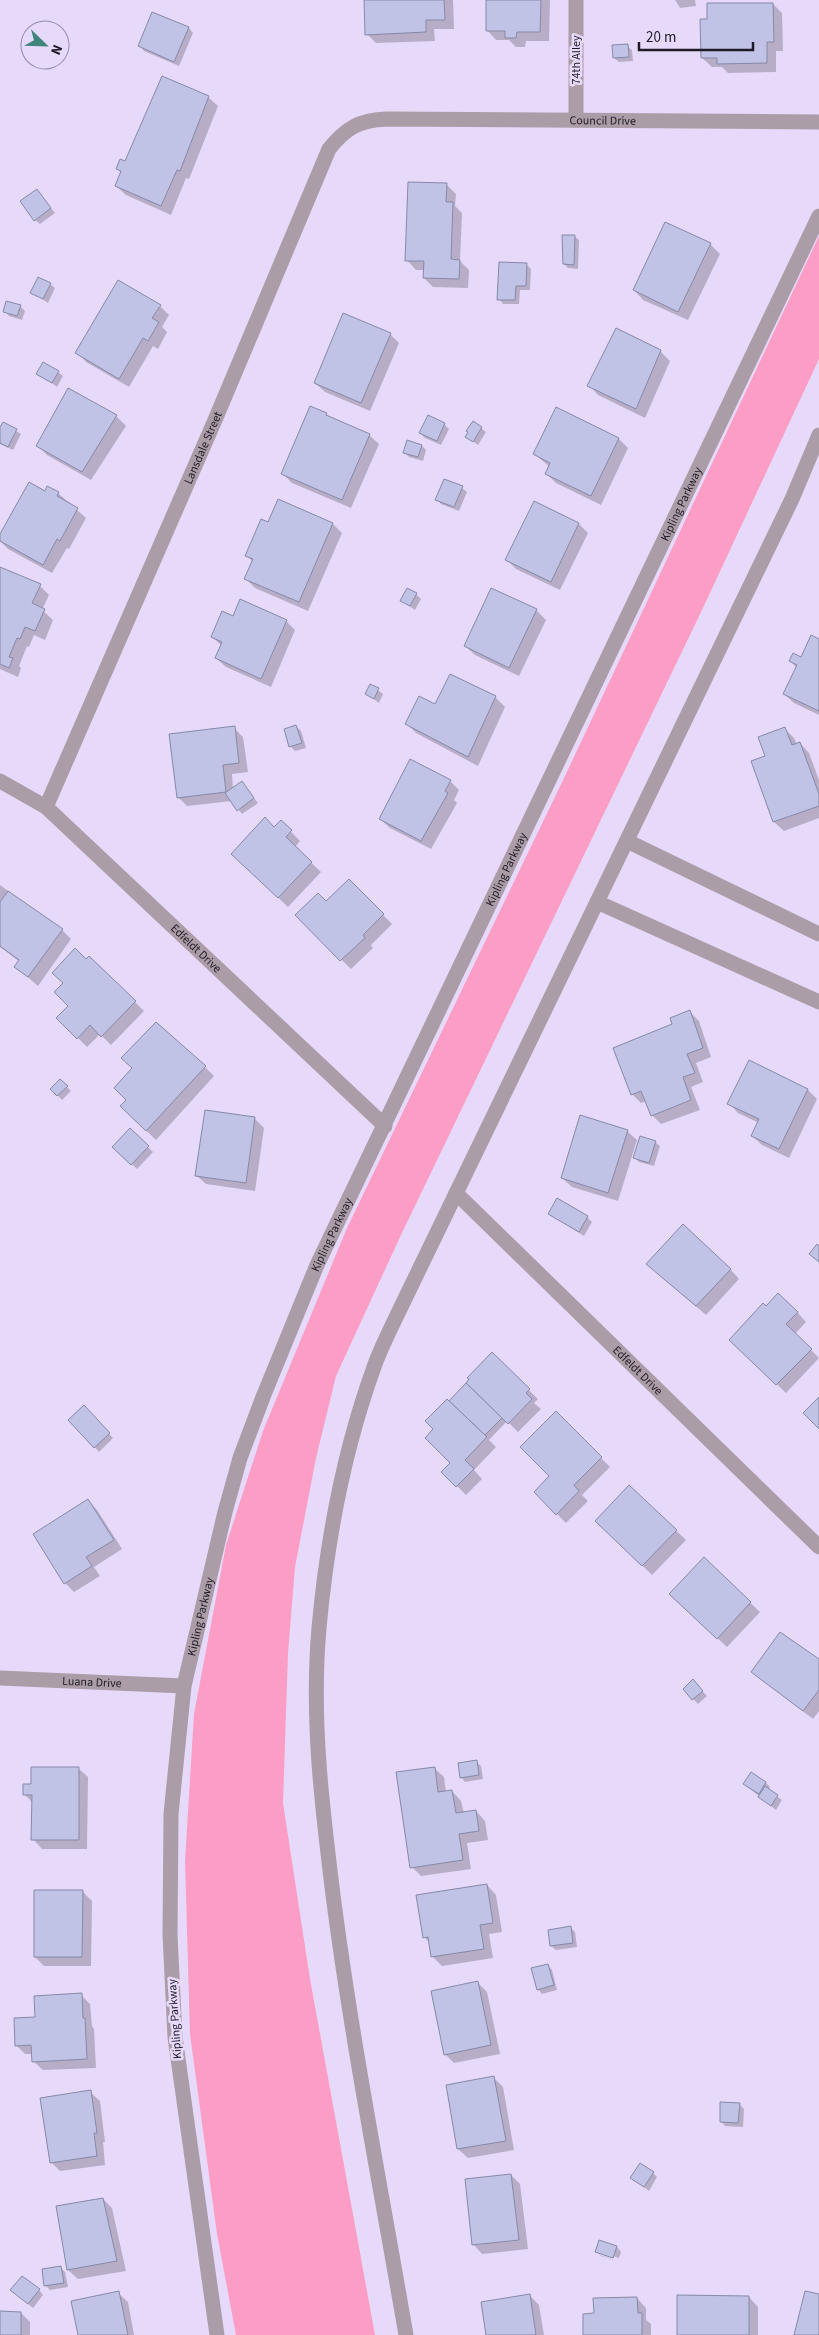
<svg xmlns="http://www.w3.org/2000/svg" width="819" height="2335" viewBox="0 0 819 2335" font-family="'Source Sans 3',sans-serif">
<rect width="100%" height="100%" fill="#e7d9f9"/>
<path fill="#fb9dc4" d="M819 236V359L702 610 400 1237 336 1376 316 1458 295 1567 288 1653 283 1803 310 1979 375 2335H236L217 2234 190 2034 185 1861 194 1714 226 1545 263 1431 347 1228 565 776Z"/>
<g fill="#0003">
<path d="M365 0H453L454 29H434L435 41 376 43 367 34Z"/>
<path d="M487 0H550L549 41H526L525 47H516L509 40H496L487 30Z"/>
<path d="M675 0H695L696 6 680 8Z"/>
<path d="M773 4 782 13 783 51H776V72L728 73 722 67H712L702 58 708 20Z"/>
<path d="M153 14 189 28 193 33 179 66 144 51 140 46Z"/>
<path d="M627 46 632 50 633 61 619 62 614 58Z"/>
<path d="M208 97 218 106 189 179 186 178 171 215 126 195 116 186 122 173 117 169Z"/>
<path d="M446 184 456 194 455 206 462 213 460 261 469 270 468 288 433 287 424 278V270H416L407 260Z"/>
<path d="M37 190 55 213 40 224 35 220Z"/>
<path d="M574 236 579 240 578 269 568 268 564 264Z"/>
<path d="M710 244 720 254 688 320 643 300 634 290Z"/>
<path d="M526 264 531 269 530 290H520L519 304H503L499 299Z"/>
<path d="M50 284 55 288 48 303 32 292Z"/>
<path d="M20 306 25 311 22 320 9 316 5 311Z"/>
<path d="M160 306 169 315 162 327 167 332 158 349 153 346 129 387 86 362 77 352Z"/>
<path d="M616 330 661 352 670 361 645 418 598 395 589 385Z"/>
<path d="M390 334 399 343 370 411 325 392 315 383Z"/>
<path d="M58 372 63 376 57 387 38 373Z"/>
<path d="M69 390 116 416 126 426 91 480 47 455 38 446Z"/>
<path d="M556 409 619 439 628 448 601 505 556 483 547 474 550 467 534 454Z"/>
<path d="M326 414 331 418 369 435 379 444 351 508 292 483 283 474Z"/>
<path d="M3 423 21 434 13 450 0 444V430Z"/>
<path d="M444 424 449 429 441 445 425 438 420 433Z"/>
<path d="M481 428 486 432 478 445 467 437Z"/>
<path d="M422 446 426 450 423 461 409 457 404 452Z"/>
<path d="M47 487 58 493 86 518 69 549 67 548 52 573 8 549 0 541V537L45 492Z"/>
<path d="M462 488 467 492 459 511 441 504 437 499Z"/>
<path d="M279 501 333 524 342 533 308 611 255 588 246 579 253 562 247 556 269 524Z"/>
<path d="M534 503 579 524 588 533 560 590 516 569 507 560Z"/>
<path d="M0 568 40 586 49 595 42 610 53 620 45 640 34 635 29 647 27 646 19 666 21 668 18 677 0 669Z"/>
<path d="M492 589 536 610 546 620 519 676 475 655 465 646Z"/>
<path d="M416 594 421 599 415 610 402 601Z"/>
<path d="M234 617 286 621 295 630 271 687 226 667 216 658 222 646 212 637Z"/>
<path d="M819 640V715L794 703 784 694 797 668 790 661 802 659Z"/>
<path d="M371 685 383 694 379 703 367 694Z"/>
<path d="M495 697 505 707 478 766 416 733 407 724 436 705Z"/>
<path d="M296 726 301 731 306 748 295 751 290 746Z"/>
<path d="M234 728 243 737 248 772 232 774 233 789 242 783 258 803 242 814 232 801 187 806 178 797Z"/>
<path d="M785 729 794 738 797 745 800 743 809 753 819 780V818L784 831 774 822 753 762 766 757Z"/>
<path d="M450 781 459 790 454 800 457 803 431 849 390 828 380 819Z"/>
<path d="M281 821 300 841 295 847 321 872 288 907 242 863Z"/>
<path d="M349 880 392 924 371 945 373 948 351 969 297 915 326 903Z"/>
<path d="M0 885 62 930 71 939 38 986 16 967 20 962 0 947Z"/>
<path d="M135 1002 144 1011 111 1045 100 1034 87 1047 58 1018Z"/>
<path d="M690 1012 699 1021 711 1057 696 1063 703 1082 691 1087 700 1110 661 1124 652 1115 646 1101 641 1103 632 1094 674 1025Z"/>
<path d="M749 1061 808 1090 817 1099 789 1158 762 1145 752 1136 759 1123 738 1113 729 1103Z"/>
<path d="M205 1067 214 1076 156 1140 121 1106 127 1100 134 1068Z"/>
<path d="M60 1080 71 1091 62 1100 52 1089Z"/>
<path d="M254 1118 264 1128 255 1191 206 1184 196 1175Z"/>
<path d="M130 1130 153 1152 137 1169 114 1147Z"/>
<path d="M627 1131 637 1140 618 1201 572 1187 562 1178Z"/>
<path d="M655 1142 660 1146 654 1166 639 1162 635 1158Z"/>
<path d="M549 1214 587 1217 592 1222 584 1236Z"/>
<path d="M730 1269 739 1279 706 1315 657 1273Z"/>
<path d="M767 1307 797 1312 806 1322 795 1334 819 1358 786 1393 740 1349Z"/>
<path d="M492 1354 538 1399 534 1403 541 1409 518 1432 507 1421 489 1440 496 1447 474 1470 482 1479 466 1495 443 1472 451 1463 435 1429 449 1402Z"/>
<path d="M84 1407 113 1438 99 1452 70 1420Z"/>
<path d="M556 1413 610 1467 582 1495 588 1501 566 1523 535 1492 551 1476Z"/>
<path d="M629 1486 686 1540 652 1575 597 1521Z"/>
<path d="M88 1500 97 1510 122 1549 94 1567 100 1576 74 1592 65 1583Z"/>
<path d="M704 1559 760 1612 727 1647 680 1604Z"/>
<path d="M819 1660V1711L813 1719 752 1672Z"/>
<path d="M693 1681 707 1696 698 1704 684 1689Z"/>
<path d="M476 1762 481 1766 483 1779 465 1782 461 1777Z"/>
<path d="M78 1768 88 1777 87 1849H42L33 1839V1803L25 1795 32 1785Z"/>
<path d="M434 1768 444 1777 446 1792 452 1791 461 1801 464 1813 476 1811 485 1821 488 1840 467 1843 471 1869 421 1876 412 1867Z"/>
<path d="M751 1774 766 1783 770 1787 768 1790 782 1800 776 1810 744 1784Z"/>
<path d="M487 1885 496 1895 502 1932 489 1934 493 1958 442 1966 432 1956 431 1944 424 1937Z"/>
<path d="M83 1892 92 1901 91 1966H44L35 1957Z"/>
<path d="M570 1927 575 1932 577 1947 556 1950 551 1946Z"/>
<path d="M548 1965 552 1970 557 1990 542 1994 538 1989Z"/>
<path d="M478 1983 487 1992 500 2054 454 2063 445 2054Z"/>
<path d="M81 1995 90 2004 92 2026 94 2029 96 2068 43 2070 33 2061V2054H25L16 2045 36 2018Z"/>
<path d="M494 2078 503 2087 514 2150 468 2158 458 2149Z"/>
<path d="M90 2092 100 2101 105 2142H103L105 2165 60 2171 51 2162Z"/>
<path d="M739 2104 744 2109 743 2127 725 2126 721 2121Z"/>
<path d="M653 2173 657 2177 649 2191 632 2178Z"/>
<path d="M511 2175 520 2184 528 2249 482 2254 473 2244Z"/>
<path d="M103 2199 112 2208 126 2271 78 2279 68 2270 57 2207Z"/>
<path d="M600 2242 617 2247 621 2252 619 2258 600 2252V2255L618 2261 601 2256 597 2251Z"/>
<path d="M60 2267 65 2272 68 2287 50 2290 45 2285Z"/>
<path d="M39 2290 43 2295 33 2308 17 2295Z"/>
<path d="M118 2293 128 2302 134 2335H80Z"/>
<path d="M529 2295 539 2305 544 2335H488Z"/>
<path d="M749 2297 758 2307V2335H678Z"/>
<path d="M637 2298 646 2308V2320L651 2324V2335H584L595 2315Z"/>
<path d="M0 2313H21L30 2322V2335H0Z"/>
</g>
<g fill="#c0c3e5" stroke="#8689a8">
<path d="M364 0H444L445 20H426V32L365 35Z"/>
<path d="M486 0H541L540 32H517L516 38H505V31H486Z"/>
<path d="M707 3H773L774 42H767V63L717 64V58H701L700 19H707Z"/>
<path d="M152 12 189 27 174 62 138 46Z"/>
<path d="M628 44 629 57 613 58 612 45Z"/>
<path d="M162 76 209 96 180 171 177 170 161 206 115 186 121 171 116 169 120 159 125 161Z"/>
<path d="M408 182 447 183 446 202H453L451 259 460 260 459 279 423 278 424 261H405Z"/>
<path d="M37 189 51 208 34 221 20 201Z"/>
<path d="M665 222 711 243 678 312 633 290Z"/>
<path d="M562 235H575L574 265 563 264Z"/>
<path d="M499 262 527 263 526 286H516L515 300H497Z"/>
<path d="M38 277 51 283 43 299 30 293Z"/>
<path d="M118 280 161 305 152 318 159 322 148 341 143 338 119 379 75 353Z"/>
<path d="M6 301 21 305 17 316 3 312Z"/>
<path d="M343 313 391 333 361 403 314 383Z"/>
<path d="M616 328 661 350 636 409 587 386Z"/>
<path d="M43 362 59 371 52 383 36 374Z"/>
<path d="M68 388 117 415 82 472 36 446Z"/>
<path d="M310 406 327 413 326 415 370 434 342 500 281 474Z"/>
<path d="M556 407 619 438 591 496 545 474 550 463 533 454Z"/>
<path d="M428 415 445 423 437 441 419 433Z"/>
<path d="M473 421 482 427 473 442 465 437 468 432 466 431Z"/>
<path d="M3 422 17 429 8 447 0 443V427Z"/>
<path d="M407 440 422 445 418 457 403 453Z"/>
<path d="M444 479 463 486 454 507 435 500Z"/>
<path d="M29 482 45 491 47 486 59 492 57 496 78 508 60 541 57 539 43 565 0 541V534Z"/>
<path d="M278 499 333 523 299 602 244 579 253 559 245 556 261 519 268 522Z"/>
<path d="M534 501 579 523 551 582 505 560Z"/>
<path d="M0 567 41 584 32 603 45 609 35 631 25 627 20 639 17 638 9 657 13 658 9 668 0 664Z"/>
<path d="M407 588 417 593 410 606 400 601Z"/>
<path d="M491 588 537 609 509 668 464 646Z"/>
<path d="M240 599 287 620 261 679 215 658 222 642 211 637 222 611 233 616Z"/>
<path d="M811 635 819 639V711L783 694 797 665 789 661 793 653 801 657Z"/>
<path d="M450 674 496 696 468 757 405 724 419 696 435 704Z"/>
<path d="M370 684 379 688 374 699 365 694Z"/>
<path d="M296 725 302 743 289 747 284 729Z"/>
<path d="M235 726 239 763 223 765 226 792 177 798 169 734Z"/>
<path d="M785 727 792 745 800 742 819 794V806L773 822 751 761 765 756 758 737Z"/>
<path d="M410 759 451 780 445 791 448 793 421 841 379 819Z"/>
<path d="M242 781 254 798 237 811 225 793Z"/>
<path d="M265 817 274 827 281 820 292 830 286 837 312 862 278 898 231 854Z"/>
<path d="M349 879 384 914 363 935 365 938 340 961 295 915 318 893 326 901Z"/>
<path d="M8 891 63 929 28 977 14 967 19 960 0 946V902Z"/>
<path d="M75 948 86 959 89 956 136 1001 101 1037 90 1025 77 1039 56 1018 68 1006 54 992 63 983 52 973Z"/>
<path d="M690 1010 703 1048 687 1054 695 1073 683 1077 691 1100 651 1116 641 1091 631 1095 613 1048 672 1024 670 1018Z"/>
<path d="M156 1022 206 1066 146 1131 120 1106 126 1100 114 1088 132 1068 121 1058Z"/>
<path d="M749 1060 808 1089 779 1149 751 1136 759 1119 727 1104Z"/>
<path d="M60 1079 68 1086 57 1096 50 1089Z"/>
<path d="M205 1110 255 1117 246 1183 195 1176Z"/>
<path d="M580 1115 628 1130 608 1193 561 1178Z"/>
<path d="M130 1128 149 1146 131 1165 112 1147Z"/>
<path d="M640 1136 656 1141 649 1163 633 1158Z"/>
<path d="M557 1198 588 1216 579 1232 548 1214Z"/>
<path d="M683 1224 731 1269 696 1306 646 1264Z"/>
<path d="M817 1244 819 1246V1262L809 1254Z"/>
<path d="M778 1293 798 1312 786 1324 812 1349 776 1385 729 1340 763 1303 766 1306Z"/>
<path d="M492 1352 530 1389 526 1393 532 1399 508 1424 466 1383 469 1379 467 1378Z"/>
<path d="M466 1383 502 1418 485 1435 449 1401Z"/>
<path d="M819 1397V1429L803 1413Z"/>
<path d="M447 1399 487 1437 465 1460 474 1469 456 1487 441 1472 450 1463 425 1438 433 1429 425 1421Z"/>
<path d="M84 1405 110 1433 94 1448 68 1420Z"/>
<path d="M556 1411 602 1457 574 1485 579 1491 556 1515 534 1492 549 1476 520 1447Z"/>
<path d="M629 1485 677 1530 642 1566 595 1521Z"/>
<path d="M88 1499 114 1540 86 1557 92 1566 64 1584 33 1534Z"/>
<path d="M704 1557 751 1602 717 1639 669 1594Z"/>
<path d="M780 1632 819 1659V1690L803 1711 751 1672Z"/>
<path d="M693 1679 703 1691 692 1700 683 1689Z"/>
<path d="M477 1760 479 1775 460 1778 458 1763Z"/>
<path d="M31 1767H79V1840H31L32 1795H23V1784H31Z"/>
<path d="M435 1767 438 1792 452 1790 456 1813 476 1810 479 1831 459 1834 463 1860 410 1868 396 1772Z"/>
<path d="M751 1772 766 1782 759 1794 743 1784Z"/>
<path d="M765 1786 778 1795 771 1806 758 1797Z"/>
<path d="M487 1884 493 1923 480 1925 484 1949 431 1957 428 1937 423 1938 416 1895Z"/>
<path d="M34 1890H83L82 1957H34Z"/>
<path d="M571 1926 573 1943 550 1946 548 1930Z"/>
<path d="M548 1964 554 1985 537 1990 531 1968Z"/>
<path d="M478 1981 491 2045 444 2055 431 1991Z"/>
<path d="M82 1993 83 2018H85L87 2059 32 2062 31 2045 15 2046 14 2018 35 2017 34 1996Z"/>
<path d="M494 2076 506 2141 457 2149 446 2085Z"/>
<path d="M91 2090 97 2133H94L97 2156 50 2163 40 2098Z"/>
<path d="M720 2102 740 2103 738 2123 720 2122Z"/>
<path d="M640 2163 654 2172 644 2187 630 2178Z"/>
<path d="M511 2174 519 2240 472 2245 465 2179Z"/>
<path d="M103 2198 117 2261 67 2270 56 2206Z"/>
<path d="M599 2240 617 2246 613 2258 595 2252Z"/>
<path d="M61 2266 64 2283 44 2286 42 2269Z"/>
<path d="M22 2276 40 2289 28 2304 10 2290Z"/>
<path d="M119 2291 128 2335H78L71 2301Z"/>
<path d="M805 2291 819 2294V2335H794Z"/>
<path d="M530 2294 536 2335H486L481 2302Z"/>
<path d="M677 2295 749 2296V2335H677Z"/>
<path d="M637 2297 638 2313H642V2335H583V2314L594 2313 593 2298Z"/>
<path d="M0 2311 21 2312V2335H0Z"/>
</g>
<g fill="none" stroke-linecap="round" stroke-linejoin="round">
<g stroke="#aa9da8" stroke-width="15">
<path d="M576 120V0"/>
<path d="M627 841 819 934"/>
<path d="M597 902 819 1002"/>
</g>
<g stroke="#aa9da8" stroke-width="15">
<path id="s1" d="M0 781 46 807 385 1126"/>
<path id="s2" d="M46 807 215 420 329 149C346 128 359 120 387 119L819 122"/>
<path id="s3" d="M456 1193 819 1547"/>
<path id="s4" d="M0 1678 184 1686"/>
</g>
<g stroke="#aa9da8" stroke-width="15">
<path id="s5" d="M217 2335 175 2037 170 1935 171 1814 184 1686 225 1512 240 1458 263 1397 317 1265 819 216"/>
<path d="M406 2335C381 2189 352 2042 333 1895 322 1806 311 1718 319 1628 327 1540 344 1450 374 1367 381 1347 391 1328 400 1309L792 499 819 435"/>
</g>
</g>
<g text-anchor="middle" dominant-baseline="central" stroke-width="5" stroke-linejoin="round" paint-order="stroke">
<g font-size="12" fill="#1f1a26" stroke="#e7d9f9">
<text transform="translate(576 60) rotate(-90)">74th Alley</text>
<text stroke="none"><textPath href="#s2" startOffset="1000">Council Drive</textPath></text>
<text stroke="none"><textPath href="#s2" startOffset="392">Lansdale Street</textPath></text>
<text stroke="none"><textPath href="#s5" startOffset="1939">Kipling Parkway</textPath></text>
<text stroke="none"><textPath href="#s5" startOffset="1534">Kipling Parkway</textPath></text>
<text stroke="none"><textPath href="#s1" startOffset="259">Edfeldt Drive</textPath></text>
<text stroke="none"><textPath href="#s5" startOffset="1129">Kipling Parkway</textPath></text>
<text stroke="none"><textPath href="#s3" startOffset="254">Edfeldt Drive</textPath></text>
<text stroke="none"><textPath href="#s5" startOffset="724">Kipling Parkway</textPath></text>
<text stroke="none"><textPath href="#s4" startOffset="92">Luana Drive</textPath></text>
<text transform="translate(175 2019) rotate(-94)">Kipling Parkway</text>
</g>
</g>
<g transform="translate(45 45) rotate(113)"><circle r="24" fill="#e7d9f9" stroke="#978da5"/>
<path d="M0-4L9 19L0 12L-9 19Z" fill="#3f857c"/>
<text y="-8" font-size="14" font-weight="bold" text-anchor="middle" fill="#1f1a26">N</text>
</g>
<path d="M639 42v8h114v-8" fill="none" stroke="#1f1a26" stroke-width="2.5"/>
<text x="646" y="42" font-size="15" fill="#1f1a26" stroke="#e7d9f9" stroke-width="4" paint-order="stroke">20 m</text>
</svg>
